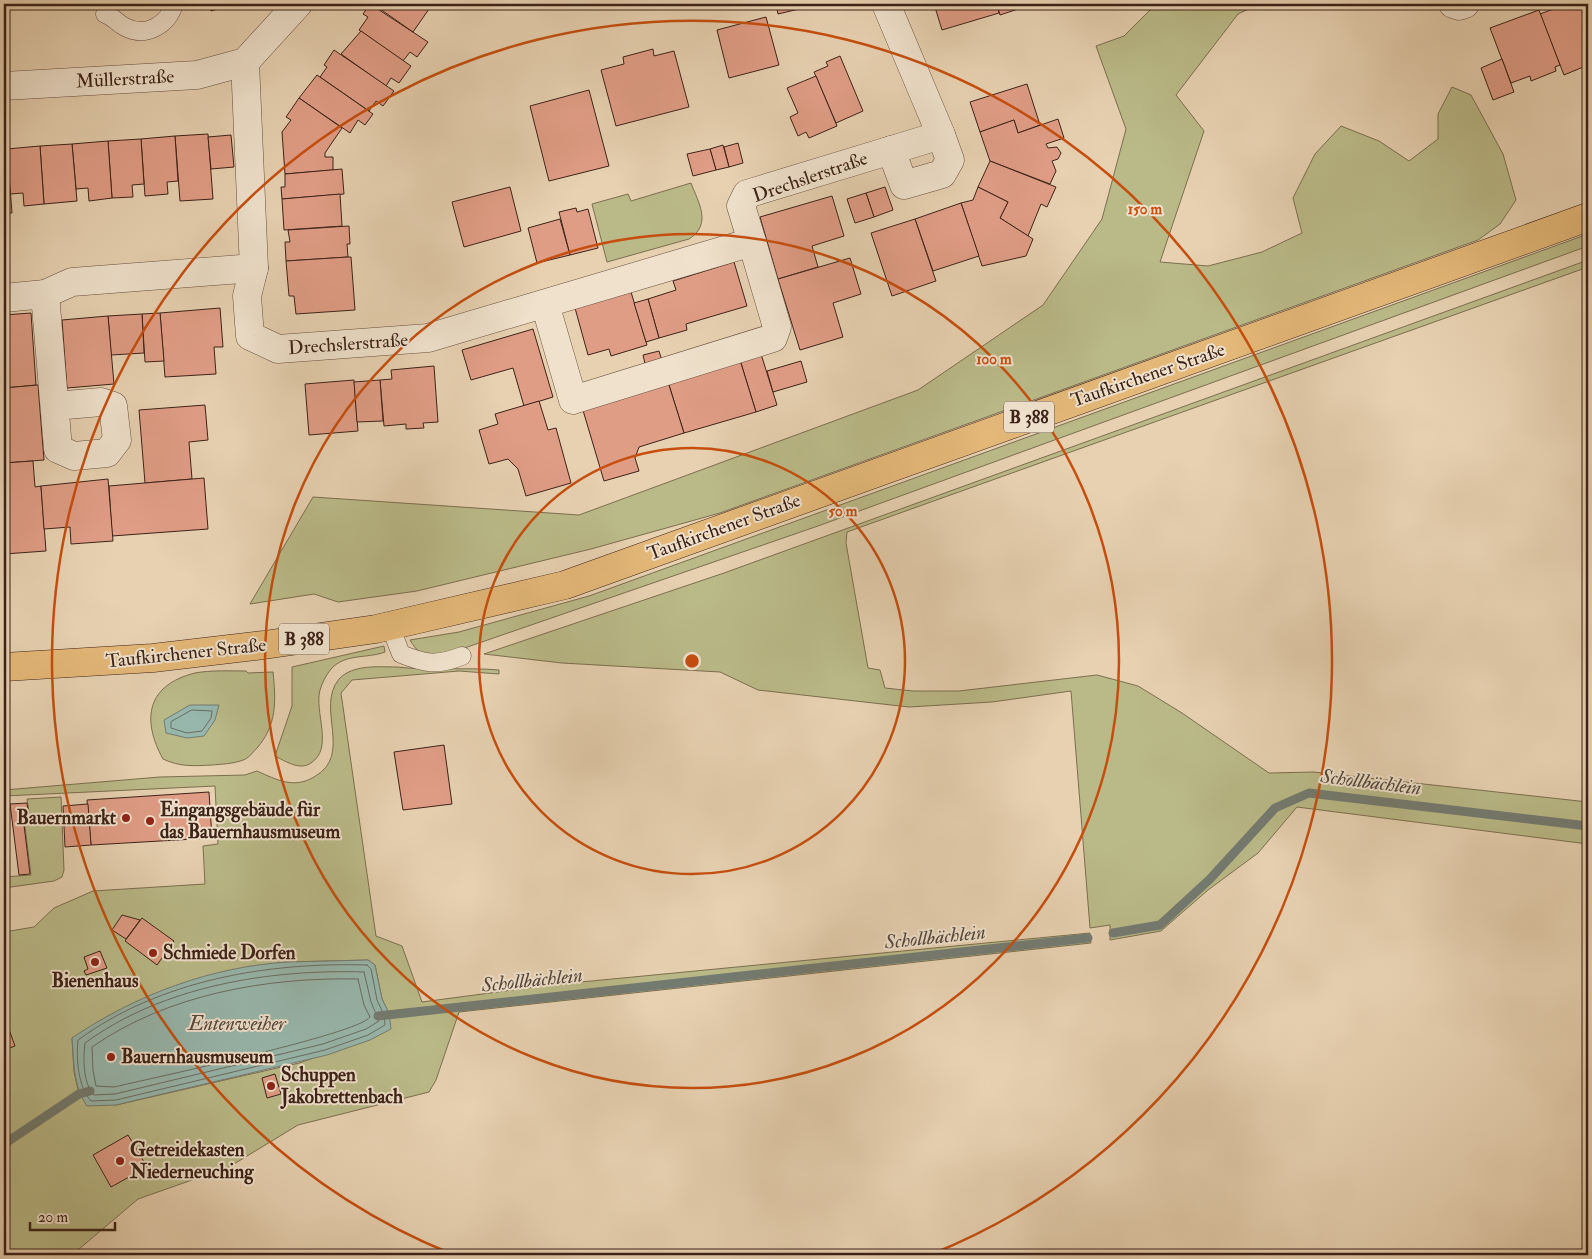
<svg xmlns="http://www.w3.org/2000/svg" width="1592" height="1259" viewBox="0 0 1592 1259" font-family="'IM FELL Double Pica',serif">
<rect width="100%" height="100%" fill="#e7d1b1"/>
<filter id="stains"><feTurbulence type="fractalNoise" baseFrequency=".004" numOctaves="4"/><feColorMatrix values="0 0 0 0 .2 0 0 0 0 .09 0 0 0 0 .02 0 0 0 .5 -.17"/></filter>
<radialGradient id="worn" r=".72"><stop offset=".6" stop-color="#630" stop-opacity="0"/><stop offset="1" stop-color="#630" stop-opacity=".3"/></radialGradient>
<g fill="#baba88" stroke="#7c6e50" fill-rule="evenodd">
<path d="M1166 4H1259L1238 14 1176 95 1204 131 1160 262 1208 266 1262 252 1302 233 1293 198 1315 154 1341 126 1379 141 1409 161 1438 139V114L1452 87 1471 95 1503 154 1516 200 1500 224 1478 240 720 513 591 549 417 591 338 602 314 594 250 604 313 497 579 515 918 390 1043 305 1102 219 1126 129 1096 46 1124 36 1150 10Z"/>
<path d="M691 183C699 204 712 224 689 239L607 262 592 204 628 194 631 201Z"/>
<path d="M1588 234V246L818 526 450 653C429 657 422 660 410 640L459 632 589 596Z"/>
<path d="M1588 260V267L847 532 846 543 868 668 880 670 885 688 913 691H959L1097 675 1138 686 1182 713 1269 773 1314 772 1588 802V844L1297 807 1258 853 1208 890 1161 931 1110 940V925L1090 928 1071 691 992 702 909 707 758 690 720 672 562 663 484 654 724 573Z"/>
<path d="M384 646 385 652C366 659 346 653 331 669 326 675 322 683 320 690 314 712 334 748 311 763 300 771 285 761 275 756L292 706V667Z"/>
<path d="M397 667C431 671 465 667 499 670V674L459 671 352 680 341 693 376 936 402 946 422 1002 550 985 1090 933 1091 943 459 1012 436 1080 429 1092 298 1125 229 1167 138 1199 72 1255H4V1022L6 1021 4 1020V932L34 927 54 908 93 891 205 884 203 846 218 844 215 786 4 796V790L160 777 245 775 257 771C277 780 294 789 314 777 354 755 315 708 339 679 353 664 379 667 397 667ZM368 960 375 965 382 999 389 1014 345 1047 299 1063 116 1105 79 1094 74 1072 72 1038 227 971 287 962Z"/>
<path d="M246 671 248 673 273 672C276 701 277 725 257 748 253 752 248 759 243 760 233 764 222 764 212 765 194 766 180 767 163 759 141 719 147 685 195 673 211 670 230 671 246 671Z"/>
<path d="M61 797 64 870 62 877 54 881 4 888V877L31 875 24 819 30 818 27 799Z"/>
</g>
<g fill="#97b7ad" stroke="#737b71">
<path d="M190 705H219L215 720 204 736 187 738 166 733 164 720Z"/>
<path d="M368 960 375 965 382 999 389 1013 391 1029 370 1040 327 1055 116 1105 87 1106C73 1085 74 1063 72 1038 135 995 213 966 289 962 315 961 342 961 368 960Z"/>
</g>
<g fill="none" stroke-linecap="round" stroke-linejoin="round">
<g stroke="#6a6c62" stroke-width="1">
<path d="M192 710 212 711 211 718 202 731 187 733 171 728V722Z"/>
<path d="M367 965 371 969 377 1000 384 1015 385 1025 368 1035 325 1050 116 1100 91 1101C78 1087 76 1059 78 1040 160 980 268 962 367 965Z"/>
<path d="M364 972 371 1002 379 1021 366 1029 323 1044 115 1094 94 1095C83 1084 83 1058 85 1043 163 986 269 969 364 972Z"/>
<path d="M358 979 364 1005 370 1017C359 1034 148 1079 114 1087L96 1086 93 1070 92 1047C168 994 268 977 358 979Z"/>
</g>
<g stroke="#737b71" stroke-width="9">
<path d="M1113 933 1160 925 1210 879 1275 808 1309 793 1588 826"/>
<path d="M378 1016 1088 938"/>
<path d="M4 1144 79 1094 90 1091"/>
</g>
</g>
<g fill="#e09d86" stroke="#3d2218">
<path d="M209 4H234L211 11Z"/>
<path d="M370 4 428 42 417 57 410 52 403 61 359 30 368 17 363 14Z"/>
<path d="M373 4H443V5L429 9 413 32Z"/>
<path d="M776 4H798L799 9 778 14Z"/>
<path d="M934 4H997L999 13 942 30Z"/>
<path d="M997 4H1017L1018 9 1000 15Z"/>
<path d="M1567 4H1588V54L1585 56 1588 65 1564 75 1540 14Z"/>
<path d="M1539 10 1560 65 1555 67 1556 71 1531 81 1530 76 1511 83 1490 28Z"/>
<path d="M766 17 779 65 729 78 717 30Z"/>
<path d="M361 31 411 66 399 83 391 78 386 86 341 54Z"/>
<path d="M653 49 654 56 674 51 689 107 616 126 601 70 624 64 623 57Z"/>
<path d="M334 50 394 91 383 106 376 101 369 111 320 77 327 67 324 65Z"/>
<path d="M840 56 863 111 836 123 814 72 828 66 826 62Z"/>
<path d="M1502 59 1514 92 1493 100 1481 68Z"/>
<path d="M317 75 373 114 365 125 358 120 350 133 299 98Z"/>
<path d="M816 76 837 126 809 138 806 132 798 136 790 117 798 113 787 88Z"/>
<path d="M1027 84 1040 125 1018 133 1014 120 980 132 970 102Z"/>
<path d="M589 90 609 166 549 181 530 106Z"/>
<path d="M299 98 342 128 325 153V157H333V170L285 174 282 132 291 120 286 117Z"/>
<path d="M1058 119 1064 138 1046 144 1048 148 1057 147 1061 153 1058 159 1052 161 1056 171 1050 184 990 161 980 132 1014 120 1018 133Z"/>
<path d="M208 134 213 199 180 201 175 136Z"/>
<path d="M231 135 234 167 211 169 208 137Z"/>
<path d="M175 136 178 181 167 182 168 194 145 196 141 139Z"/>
<path d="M141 139 144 184 132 185 133 197 112 198 108 141Z"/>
<path d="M108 141 112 198 89 201 88 188 76 189 72 144Z"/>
<path d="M738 143 743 163 729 167 724 147Z"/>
<path d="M72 144 77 201 44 204 40 146Z"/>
<path d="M723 145 729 167 716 170 710 149Z"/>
<path d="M40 146 44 204 24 206 23 193 10 194 7 149Z"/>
<path d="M4 149H7L12 213H4Z"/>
<path d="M710 149 716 170 693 176 687 154Z"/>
<path d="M990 161 1056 187 1047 207 1041 204 1028 236 1000 218 1008 202 978 187Z"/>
<path d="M342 169 344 194 282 199 281 187H285V174Z"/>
<path d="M510 187 521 231 464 247 452 202Z"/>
<path d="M885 187 893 210 874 217 866 193Z"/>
<path d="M978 187 1008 202 1000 218 1033 239 1026 256 982 266 961 203 973 200Z"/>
<path d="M866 193 874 217 855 223 847 199Z"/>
<path d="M340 194 342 226 284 230 282 199Z"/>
<path d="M832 196 844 236 812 246 818 267 778 279 760 217Z"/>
<path d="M961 203 979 256 933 271 915 219Z"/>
<path d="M576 208 577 212 588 209 598 248 570 255 559 212Z"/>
<path d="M560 219 570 255 537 263 528 228Z"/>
<path d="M915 219 936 281 892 296 871 233Z"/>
<path d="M349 226 350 244H347L348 257 286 261 285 242H290L288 230Z"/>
<path d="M348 257H351L355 310 296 314 294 296H289L286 261Z"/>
<path d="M850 258 861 294 833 303 843 337 800 350 778 279Z"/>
<path d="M734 262 747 306 686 324 687 330 659 338 648 299 676 290 673 281Z"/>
<path d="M631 292 647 345 611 356 609 349 588 355 575 308Z"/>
<path d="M648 299 659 338 646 342 634 303Z"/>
<path d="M220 308 223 347H214L216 374 165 377 160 313Z"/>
<path d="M31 313 36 385 4 388V315Z"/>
<path d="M160 313 164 361 145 362 142 314Z"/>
<path d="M142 314 144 353 111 355 108 316Z"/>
<path d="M108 316 114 384 67 388 62 320Z"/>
<path d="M533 329 553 397 524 406 513 368 471 380 462 350Z"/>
<path d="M659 351 663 364 646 368 643 355Z"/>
<path d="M761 354 777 405 756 412 740 360Z"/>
<path d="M740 360 756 412 684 433 668 382Z"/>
<path d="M801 361 807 382 773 392 767 371Z"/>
<path d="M434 366 438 422 423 423 424 428 406 429V424L384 426 380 380 392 379 391 370Z"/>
<path d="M354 380 358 431 309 435 305 384Z"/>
<path d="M380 380 383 421 357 422 354 382Z"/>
<path d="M668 382 684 433 639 447 635 458 639 471 604 481 582 407Z"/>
<path d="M38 385 44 460 4 463V388Z"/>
<path d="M539 401 548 430 556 428 571 483 526 496 518 469 508 459 489 464 479 430 498 424 495 414Z"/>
<path d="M205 405 208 440 189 442 192 479 145 483 139 410Z"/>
<path d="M33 461 35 487 41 486 46 551 4 554V463Z"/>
<path d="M204 478 208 529 112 536 109 486Z"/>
<path d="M108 479 113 541 71 544 70 527 44 529 41 486Z"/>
<path d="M444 745 452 804 403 810 394 752Z"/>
<path d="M209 792 212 838 91 845 87 800Z"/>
<path d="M27 803 29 817H23L30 874 19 875 10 804Z"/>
<path d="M88 804 91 845 65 847 63 806Z"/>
<path d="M122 915 140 920 126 939 112 930Z"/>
<path d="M142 918 174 941 157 965 125 941Z"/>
<path d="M100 951 107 968 86 975 84 971 88 969 84 957Z"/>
<path d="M6 1021 15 1046 4 1050V1022Z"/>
<path d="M275 1074 281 1094 267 1098 262 1078Z"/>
<path d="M128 1135 147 1167 111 1187 93 1155Z"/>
</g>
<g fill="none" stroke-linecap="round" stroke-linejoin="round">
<defs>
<g id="lane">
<path d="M105 14C114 17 117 23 125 27 146 38 168 25 174 4"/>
<path d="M390 626 401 654C426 664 436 666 462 656"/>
</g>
<g id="street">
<path d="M1453 4 1459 6 1465 4"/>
<path d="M245 62 254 268"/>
<path d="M4 86 197 75 245 62 298 4"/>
<path d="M891 150 904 185 942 174 950 160 941 135"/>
<path d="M45 294 58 449 74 456 107 453 117 440 113 406 101 402 55 406"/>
<path d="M4 298 45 294 72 282 254 268 247 296 250 336 278 349 428 338 752 242 741 206 747 194 941 135 886 4"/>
<path d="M545 304 573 400 773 338 777 327 752 242"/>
</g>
<path id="primary" d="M4 667 153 658 264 645 376 629 565 585 1588 217"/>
</defs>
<use href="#lane" stroke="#684e3e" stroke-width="19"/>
<use href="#street" stroke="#684e3e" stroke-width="29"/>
<use href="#primary" stroke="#3d2218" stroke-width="29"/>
<use href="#lane" stroke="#efe1cc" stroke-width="18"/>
<use href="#street" stroke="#efe1cc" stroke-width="28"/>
<use href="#primary" stroke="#e4b878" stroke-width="28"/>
</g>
<g fill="none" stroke="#c64e0e" stroke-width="2.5">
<circle cx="692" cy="661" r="213"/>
<circle cx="692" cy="661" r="427"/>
<path d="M452 1254A640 640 0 1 1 932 1254"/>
</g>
<g fill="#8f2418" stroke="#efe1cc" stroke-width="2">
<circle cx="126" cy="818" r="5"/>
<circle cx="150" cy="821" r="5"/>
<circle cx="153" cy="953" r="5"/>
<circle cx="95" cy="962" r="5"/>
<circle cx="111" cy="1057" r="5"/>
<circle cx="271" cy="1086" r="5"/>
<circle cx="120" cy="1161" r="5"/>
</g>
<g text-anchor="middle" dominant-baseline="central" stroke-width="4" stroke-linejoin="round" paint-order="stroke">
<g fill="#efe1cc" stroke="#725b4e" stroke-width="1">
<rect x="1004" y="401.5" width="50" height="31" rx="4"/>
<rect x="279" y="623.5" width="50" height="31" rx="4"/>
</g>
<g font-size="18" font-weight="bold" fill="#3d2218">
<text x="1029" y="417">B 388</text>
<text x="304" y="639">B 388</text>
</g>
<g font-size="19" fill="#3d2218" stroke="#efe1cc">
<text transform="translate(125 79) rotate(-3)">Müllerstraße</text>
<text transform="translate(810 177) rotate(-19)">Drechslerstraße</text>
<text transform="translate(348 344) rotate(-4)">Drechslerstraße</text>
<text transform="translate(1148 375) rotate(-19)">Taufkirchener Straße</text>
<text transform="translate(724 527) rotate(-20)">Taufkirchener Straße</text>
<text transform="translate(186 653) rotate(-6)">Taufkirchener Straße</text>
</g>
<g font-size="19" font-weight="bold" fill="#3d2218" stroke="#efe1cc" text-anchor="start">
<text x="160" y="810">Eingangsgebäude für<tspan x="160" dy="22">das Bauernhausmuseum</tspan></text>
<text x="116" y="818" text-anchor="end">Bauernmarkt</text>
<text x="163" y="953">Schmiede Dorfen</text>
<text x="95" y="981" text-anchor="middle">Bienenhaus</text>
<text x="121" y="1057">Bauernhausmuseum</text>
<text x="281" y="1075">Schuppen<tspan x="281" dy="22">Jakobrettenbach</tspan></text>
<text x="130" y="1150">Getreidekasten<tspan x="130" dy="22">Niederneuching</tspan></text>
</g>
<g font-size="20" font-style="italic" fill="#54473d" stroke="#efe1cc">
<text transform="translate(1371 782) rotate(7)">Schollbächlein</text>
<text transform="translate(935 937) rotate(-6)">Schollbächlein</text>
<text transform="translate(532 980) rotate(-6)">Schollbächlein</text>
<text x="237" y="1023">Entenweiher</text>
</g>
</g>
<circle cx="692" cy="661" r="8" fill="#c64e0e" stroke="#efe1cc" stroke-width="2.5"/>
<g font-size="15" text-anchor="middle" font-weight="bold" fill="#c64e0e" stroke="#efe1cc" stroke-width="4" stroke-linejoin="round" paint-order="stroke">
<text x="1145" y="214">150 m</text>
<text x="994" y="364">100 m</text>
<text x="843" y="516">50 m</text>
</g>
<rect width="1592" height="1259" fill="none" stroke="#e7d1b1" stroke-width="20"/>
<rect x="5" y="5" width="1582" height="1249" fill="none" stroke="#3d2218" stroke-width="2.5"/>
<rect x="10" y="10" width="1572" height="1239" fill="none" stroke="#3d2218"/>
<path d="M30 1222v8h85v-8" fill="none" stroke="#3d2218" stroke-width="2.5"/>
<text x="38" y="1222" font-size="15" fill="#3d2218" stroke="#efe1cc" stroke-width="4" paint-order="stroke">20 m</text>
<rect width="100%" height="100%" filter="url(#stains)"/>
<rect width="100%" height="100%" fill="url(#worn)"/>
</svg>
